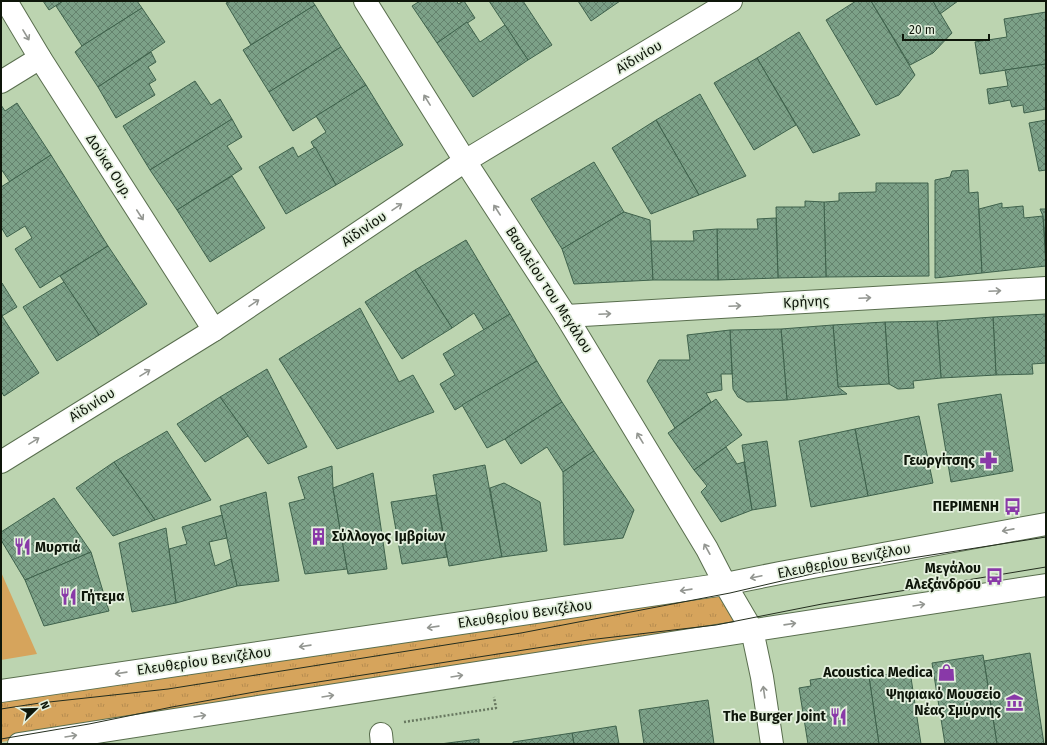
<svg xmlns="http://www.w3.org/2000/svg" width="1047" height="745" viewBox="0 0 1047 745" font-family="'Fira Sans',sans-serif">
<defs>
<pattern id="grass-tufts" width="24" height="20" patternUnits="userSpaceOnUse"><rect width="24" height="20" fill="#d6a45c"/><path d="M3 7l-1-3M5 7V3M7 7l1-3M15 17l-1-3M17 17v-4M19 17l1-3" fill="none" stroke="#b68c4f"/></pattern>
<pattern id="building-cross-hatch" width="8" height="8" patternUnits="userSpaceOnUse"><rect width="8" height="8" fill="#7ca188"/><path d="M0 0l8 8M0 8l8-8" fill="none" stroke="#64826d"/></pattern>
</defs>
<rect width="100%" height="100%" fill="#bcd4b0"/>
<path fill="url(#grass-tufts)" d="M720 590 745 627 1 742V699Z"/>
<path fill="#d6a45c" d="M1 572 37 654 1 660Z"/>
<g fill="url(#building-cross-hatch)" stroke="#3f624c">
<path d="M43 1H63L49 10Z"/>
<path d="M63 1H137L142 8 82 46 56 6Z"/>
<path d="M231 1H312L315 5 251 45 226 3Z"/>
<path d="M420 1H457L458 4 464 1 475 18 437 43 412 6Z"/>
<path d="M489 1H523L552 45 528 60Z"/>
<path d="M578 1H620L591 21Z"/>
<path d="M856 1H871L915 75 899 95 876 105 826 20Z"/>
<path d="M871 1H933L952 33 933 53 910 65Z"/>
<path d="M933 1H958L940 14Z"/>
<path d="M315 5 341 47 269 92 243 50Z"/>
<path d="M142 8 165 42 98 87 75 52 82 46Z"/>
<path d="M1046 12V64L980 74 975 42 1007 37 1004 19Z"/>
<path d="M467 22 480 42 505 25 528 60 473 97 437 43Z"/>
<path d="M799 32 860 135 813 153 757 58Z"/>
<path d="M341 47 366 85 293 131 269 92Z"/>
<path d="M151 52 156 62 148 67 156 80 149 84 155 95 116 118 98 87Z"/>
<path d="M757 58 796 125 754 150 714 83Z"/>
<path d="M1046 64V109L1024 113 1023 105 1012 107 1010 100 989 104 987 89 1008 86 1005 70Z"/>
<path d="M195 81 211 105 220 99 232 119 150 170 123 126Z"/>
<path d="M366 85 403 145 336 185 311 142 326 132 316 116Z"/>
<path d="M700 94 746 176 699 195 656 120Z"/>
<path d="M17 103 51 155 10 182 1 169V105L5 111Z"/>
<path d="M232 119 242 137 227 146 242 169 177 210 150 170Z"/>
<path d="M656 120 699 195 651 214 612 148Z"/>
<path d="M1046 120V170L1039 171 1029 123Z"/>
<path d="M293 147 298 157 315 147 336 185 286 214 259 167Z"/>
<path d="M51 155 108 246 40 288 15 249 32 238 25 226 7 237 1 227V187Z"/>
<path d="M594 162 624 212 562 249 531 199Z"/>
<path d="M968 170 969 193 978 192 982 273 935 278V180L950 177 952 171Z"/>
<path d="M232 176 265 228 210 262 177 210Z"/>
<path d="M876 183H928L929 276 826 277 824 202 839 201V193L876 192Z"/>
<path d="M805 201 824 202 826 277 778 278 776 207H805Z"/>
<path d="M1002 203V208L1023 206 1024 218 1043 216 1046 266 982 273 979 209Z"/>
<path d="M1040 209H1046V253L1043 216Z"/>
<path d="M624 212 650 220 653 280 574 284 562 249Z"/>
<path d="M776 218 778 278 718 280 717 229H758L757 219Z"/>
<path d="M717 229 718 280H653L651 241H694L693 231Z"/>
<path d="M466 240 510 314 484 330 474 313 452 328 415 270Z"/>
<path d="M108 246 147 304 99 335 60 276Z"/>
<path d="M415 270 452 328 402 359 365 302Z"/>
<path d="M64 282 99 335 57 361 23 307Z"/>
<path d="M2 283 17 307 2 316 39 373 4 396 1 391V284Z"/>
<path d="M360 308 399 382 413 375 434 412 337 449 279 359Z"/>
<path d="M510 314 537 361 455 410 440 384 455 375 443 354Z"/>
<path d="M1046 314V363L1032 364 1033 374 996 375 993 317Z"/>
<path d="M993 317 996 375 941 378 937 321Z"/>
<path d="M937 321 941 378 913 381 914 388 898 389 889 384 885 322Z"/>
<path d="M885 322 889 384 838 387 833 325Z"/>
<path d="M833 325 838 387 847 394 787 400 781 329Z"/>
<path d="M781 329 787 400 747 402 738 397 733 389 730 330Z"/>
<path d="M730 330 732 374H721L722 390 706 393 711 402 675 428 647 381 659 360H690L687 335Z"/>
<path d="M537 361 562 402 505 439 487 448 462 405Z"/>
<path d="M267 369 307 447 268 464 220 397Z"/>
<path d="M1001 394 1013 471 951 482 938 404Z"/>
<path d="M220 397 248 436 205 462 177 424Z"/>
<path d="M716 399 742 435 694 470 668 433Z"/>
<path d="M562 402 594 451 563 472 547 447 521 464 505 439Z"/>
<path d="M919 416 933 483 868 496 855 429Z"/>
<path d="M855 429 868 496 811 507 799 441Z"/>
<path d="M167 431 211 500 155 520 114 462Z"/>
<path d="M767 441 776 506 752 510 742 445Z"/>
<path d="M726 447 737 464 744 462 752 510 721 522 701 492 707 486 694 470Z"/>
<path d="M594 451 634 510 623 538 564 545 563 472Z"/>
<path d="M114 462 155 520 113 536 76 488Z"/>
<path d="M485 465 502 557 449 566 433 475Z"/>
<path d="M332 466 333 488 347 569 305 574 289 503 305 499 298 477Z"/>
<path d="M373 473 387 569 348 574 333 488Z"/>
<path d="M504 483 540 502 547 551 502 557 490 488Z"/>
<path d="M266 492 279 581 237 586 220 506Z"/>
<path d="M436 495 447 557 402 564 391 502Z"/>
<path d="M54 498 91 552 25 580 1 540V532Z"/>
<path d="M222 515 227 538 209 542 215 566 231 559 237 586 176 603 169 549 187 544 182 527Z"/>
<path d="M166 528 176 603 132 612 119 543Z"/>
<path d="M91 552 109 611 44 626 25 580Z"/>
<path d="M1030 653 1044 744H997L984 661Z"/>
<path d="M983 655 997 744H945L932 663Z"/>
<path d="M910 671 921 744H879L869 677Z"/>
<path d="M862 672 863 678 869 677 879 744H808L799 688 811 686 810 680Z"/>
<path d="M708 700 714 744H644L639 710Z"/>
<path d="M616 726 619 744H574L572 733Z"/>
<path d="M572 733 574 744H513V742Z"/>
<path d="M479 739V744H440Z"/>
</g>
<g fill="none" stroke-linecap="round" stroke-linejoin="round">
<defs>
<g id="street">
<path d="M6 1 40 58 214 330"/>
<path d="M365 1 465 161 566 316 707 549 725 584"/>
<path d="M1 82 40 58"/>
<path d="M566 316 1046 288"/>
<path d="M1 462 214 330 465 161 731 1"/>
<path d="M381 734 382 744"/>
</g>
<g id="secondary">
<path d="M725 584 752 630 762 677 772 744"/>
<path d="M1 691 725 584 780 573 1046 524"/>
<path d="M19 744 1046 585"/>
</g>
</defs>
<use href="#street" stroke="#596e4e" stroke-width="24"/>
<use href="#secondary" stroke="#596e4e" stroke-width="24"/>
<path stroke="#687860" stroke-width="2.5" stroke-dasharray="2 2" stroke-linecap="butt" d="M404 722 496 708 494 697"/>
<use href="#street" stroke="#fff" stroke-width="22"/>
<use href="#secondary" stroke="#fff" stroke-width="22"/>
<g stroke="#232d1e" stroke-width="1">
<path d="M1 709 40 703 168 689 521 633 730 593 816 573 1046 537"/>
<path d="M1 739 89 724 172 707 260 691 588 640 716 625 822 604 1046 567"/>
</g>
</g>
<defs><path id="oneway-shaft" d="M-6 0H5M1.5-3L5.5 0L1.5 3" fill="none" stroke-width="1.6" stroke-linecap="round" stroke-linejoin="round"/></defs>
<g stroke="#939691">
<use href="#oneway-shaft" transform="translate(26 35) rotate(59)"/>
<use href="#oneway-shaft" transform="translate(427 100) rotate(-122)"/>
<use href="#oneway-shaft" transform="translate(397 207) rotate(-34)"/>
<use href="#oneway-shaft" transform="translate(497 210) rotate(-123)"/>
<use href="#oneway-shaft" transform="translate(140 215) rotate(57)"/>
<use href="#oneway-shaft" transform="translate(995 291) rotate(-3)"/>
<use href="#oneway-shaft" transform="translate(865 298) rotate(-3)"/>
<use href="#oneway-shaft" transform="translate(254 303) rotate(-34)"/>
<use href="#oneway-shaft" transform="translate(735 306) rotate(-3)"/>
<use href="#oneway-shaft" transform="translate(605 314) rotate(-3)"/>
<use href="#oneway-shaft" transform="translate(145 373) rotate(-32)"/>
<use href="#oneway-shaft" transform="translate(640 438) rotate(-121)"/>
<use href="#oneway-shaft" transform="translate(34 441) rotate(-32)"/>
<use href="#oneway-shaft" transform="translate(1008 530) rotate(169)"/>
<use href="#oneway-shaft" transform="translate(707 549) rotate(-119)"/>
<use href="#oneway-shaft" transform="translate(756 577) rotate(168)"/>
<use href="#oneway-shaft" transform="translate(686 590) rotate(172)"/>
<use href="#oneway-shaft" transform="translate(919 605) rotate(-9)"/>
<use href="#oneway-shaft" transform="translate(790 624) rotate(-8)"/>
<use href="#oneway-shaft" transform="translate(433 627) rotate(172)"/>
<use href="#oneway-shaft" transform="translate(305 646) rotate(172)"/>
<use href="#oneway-shaft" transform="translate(121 673) rotate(172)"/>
<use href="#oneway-shaft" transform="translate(457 676) rotate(-9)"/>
<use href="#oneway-shaft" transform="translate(764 692) rotate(-98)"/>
<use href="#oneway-shaft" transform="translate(328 696) rotate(-9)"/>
<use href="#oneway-shaft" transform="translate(200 716) rotate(-9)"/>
<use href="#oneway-shaft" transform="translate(71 736) rotate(-9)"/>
</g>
<defs>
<symbol id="pharmacy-bare" viewBox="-9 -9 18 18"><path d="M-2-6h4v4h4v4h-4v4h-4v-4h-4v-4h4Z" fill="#8939a8" stroke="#e4f0de" stroke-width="2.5" paint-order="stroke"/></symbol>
<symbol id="bus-bare" viewBox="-9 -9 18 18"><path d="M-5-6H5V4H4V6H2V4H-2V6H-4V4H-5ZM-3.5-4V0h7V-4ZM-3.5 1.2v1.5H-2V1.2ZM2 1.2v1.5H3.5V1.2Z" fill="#8939a8" stroke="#e4f0de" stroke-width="2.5" paint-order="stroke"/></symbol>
<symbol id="building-bare" viewBox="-9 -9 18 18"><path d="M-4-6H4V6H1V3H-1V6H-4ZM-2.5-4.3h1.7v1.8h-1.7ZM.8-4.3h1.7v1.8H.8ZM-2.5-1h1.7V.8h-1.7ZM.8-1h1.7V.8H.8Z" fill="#8939a8" stroke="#e4f0de" stroke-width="2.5" paint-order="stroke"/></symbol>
<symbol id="restaurant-bare" viewBox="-9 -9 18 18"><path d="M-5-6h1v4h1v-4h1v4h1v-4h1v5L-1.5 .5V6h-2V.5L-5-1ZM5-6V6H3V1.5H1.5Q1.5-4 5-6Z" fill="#8939a8" stroke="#e4f0de" stroke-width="2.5" paint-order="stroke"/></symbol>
<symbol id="shop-bare" viewBox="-9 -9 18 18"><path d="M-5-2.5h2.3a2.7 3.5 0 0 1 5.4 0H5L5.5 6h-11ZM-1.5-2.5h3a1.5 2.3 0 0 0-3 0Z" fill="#8939a8" stroke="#e4f0de" stroke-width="2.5" paint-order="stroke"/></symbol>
<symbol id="museum-bare" viewBox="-9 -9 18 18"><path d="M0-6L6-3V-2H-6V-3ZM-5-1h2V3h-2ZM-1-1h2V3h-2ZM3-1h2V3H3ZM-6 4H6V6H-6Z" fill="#8939a8" stroke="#e4f0de" stroke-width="2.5" paint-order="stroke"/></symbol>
</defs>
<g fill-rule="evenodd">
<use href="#pharmacy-bare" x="976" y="448" width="25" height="25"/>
<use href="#bus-bare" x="1000" y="494" width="25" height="25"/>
<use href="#building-bare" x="306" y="524" width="25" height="25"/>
<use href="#restaurant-bare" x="10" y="534" width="25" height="25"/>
<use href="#bus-bare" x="982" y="564" width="25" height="25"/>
<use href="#restaurant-bare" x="56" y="584" width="25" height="25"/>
<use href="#shop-bare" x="934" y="660" width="25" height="25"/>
<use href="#museum-bare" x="1002" y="690" width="25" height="25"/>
<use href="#restaurant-bare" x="826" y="704" width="25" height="25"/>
</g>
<g text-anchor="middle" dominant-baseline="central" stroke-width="3.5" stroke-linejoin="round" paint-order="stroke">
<g font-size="14" fill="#0e160a" stroke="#e4f0de">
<text transform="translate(639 57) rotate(-31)">Αϊδινίου</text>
<text transform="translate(109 166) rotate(57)">Δούκα Ουρ.</text>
<text transform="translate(364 229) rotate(-34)">Αϊδινίου</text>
<text transform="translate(549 290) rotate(57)">Βασιλείου του Μεγάλου</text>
<text transform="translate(806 302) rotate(-3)">Κρήνης</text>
<text transform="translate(92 405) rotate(-32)">Αϊδινίου</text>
<text transform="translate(844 561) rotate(-11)">Ελευθερίου Βενιζέλου</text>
<text transform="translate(525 614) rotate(-8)">Ελευθερίου Βενιζέλου</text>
<text transform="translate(204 661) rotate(-8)">Ελευθερίου Βενιζέλου</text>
</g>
<g font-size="14" font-weight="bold" fill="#0e160a" stroke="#e4f0de" text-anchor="end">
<text x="975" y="460">Γεωργίτσης</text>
<text x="999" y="506">ΠΕΡΙΜΕΝΗ</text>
<text x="332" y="536" text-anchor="start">Σύλλογος Ιμβρίων</text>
<text x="35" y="547" text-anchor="start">Μυρτιά</text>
<text x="981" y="568">Μεγάλου<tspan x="981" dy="16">Αλεξάνδρου</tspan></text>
<text x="81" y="596" text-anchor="start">Γήτεμα</text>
<text x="933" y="672">Acoustica Medica</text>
<text x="1001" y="694">Ψηφιακό Μουσείο<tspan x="1001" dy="16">Νέας Σμύρνης</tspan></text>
<text x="826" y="716">The Burger Joint</text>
</g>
</g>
<rect width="1047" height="745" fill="none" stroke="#0e160a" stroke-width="4"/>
<g transform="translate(36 709) rotate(67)" stroke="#e4f0de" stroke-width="3" paint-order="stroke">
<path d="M0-3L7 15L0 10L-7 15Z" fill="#0e160a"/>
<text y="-6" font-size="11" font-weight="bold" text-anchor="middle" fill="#0e160a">N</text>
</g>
<path d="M903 34v6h86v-6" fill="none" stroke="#0e160a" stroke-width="2"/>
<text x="909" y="34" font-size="12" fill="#0e160a" stroke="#e4f0de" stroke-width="3" paint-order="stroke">20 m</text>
</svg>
